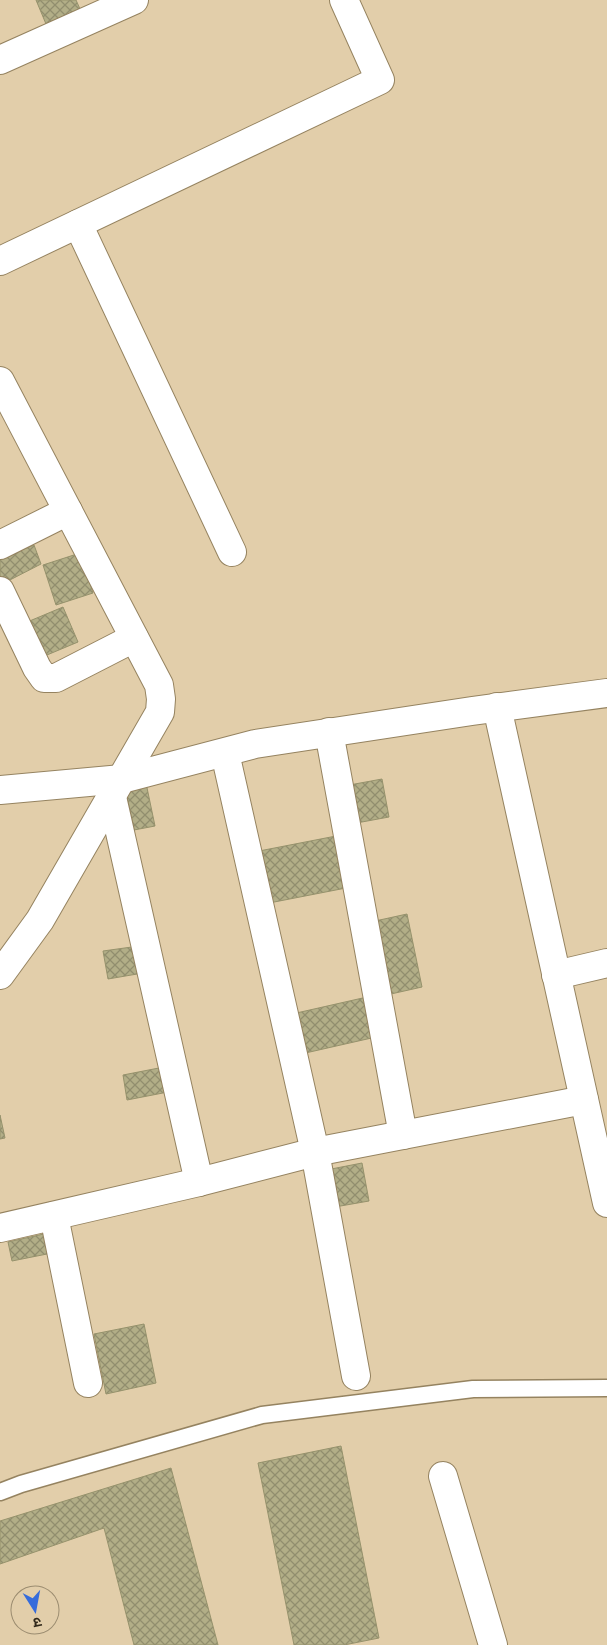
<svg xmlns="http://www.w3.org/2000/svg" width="607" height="1645" viewBox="0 0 607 1645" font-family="'PT Sans Narrow','Noto Sans Devanagari',sans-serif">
<defs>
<pattern id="building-cross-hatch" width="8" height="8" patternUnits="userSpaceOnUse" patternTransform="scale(1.25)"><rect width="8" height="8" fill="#b2ae87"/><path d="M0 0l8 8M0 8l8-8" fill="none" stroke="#918e6e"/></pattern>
</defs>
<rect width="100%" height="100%" fill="#e2ceaa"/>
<g fill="url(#building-cross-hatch)" stroke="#96926c">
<path d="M36 0H76L80 9 46 24Z"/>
<path d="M34 545 41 564 4 583 0 575V559Z"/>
<path d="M80 553 93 593 56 605 43 565Z"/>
<path d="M63 607 78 642 35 660 20 625Z"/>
<path d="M382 779 389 817 351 824 344 786Z"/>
<path d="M146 783 155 826 134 830 125 787Z"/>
<path d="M336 836 346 888 264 904 254 852Z"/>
<path d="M407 914 422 987 382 996 366 923Z"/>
<path d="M139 946 143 973 108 979 103 951Z"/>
<path d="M367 997 376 1037 301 1054 292 1014Z"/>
<path d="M164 1067 168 1092 127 1100 123 1075Z"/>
<path d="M0 1115 5 1138 0 1139Z"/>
<path d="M362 1163 369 1201 329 1208 321 1171Z"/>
<path d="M48 1233 52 1253 12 1261 8 1242Z"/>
<path d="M144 1324 156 1383 106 1394 94 1334Z"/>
<path d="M341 1446 379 1638 344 1645H294L258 1463Z"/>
<path d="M171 1468 218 1645H134L104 1528 0 1564V1521Z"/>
</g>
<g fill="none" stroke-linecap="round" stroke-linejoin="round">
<defs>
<path id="lane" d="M0 1492 21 1484 262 1415 473 1389 607 1388"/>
<g id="street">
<path d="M0 60 134 0"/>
<path d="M78 224 232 552"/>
<path d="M0 261 380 80 344 0"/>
<path d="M0 381 159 685 161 699 160 712 40 920 0 975"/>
<path d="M0 545 68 511"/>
<path d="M0 591 37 668 44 678H56L134 638"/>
<path d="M497 707 607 1203"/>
<path d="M329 732 403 1135"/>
<path d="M225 753 315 1152 356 1376"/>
<path d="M0 790 122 779 255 744 472 711 607 693"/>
<path d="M112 797 199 1182"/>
<path d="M556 975 607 963"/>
<path d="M54 1216 88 1383"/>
<path d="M0 1228 199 1182 315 1152 584 1100"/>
<path d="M443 1476 493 1645"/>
</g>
</defs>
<use href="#lane" stroke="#958360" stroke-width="19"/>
<use href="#street" stroke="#958360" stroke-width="30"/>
<use href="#lane" stroke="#fff" stroke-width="16"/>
<use href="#street" stroke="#fff" stroke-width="28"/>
</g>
<g transform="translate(35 1610) rotate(169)"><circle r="24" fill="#e2ceaa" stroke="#9b8c70"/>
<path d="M0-4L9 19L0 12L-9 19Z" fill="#366cdb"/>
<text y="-8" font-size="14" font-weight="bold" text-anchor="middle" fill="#30281a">उ</text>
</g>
</svg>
